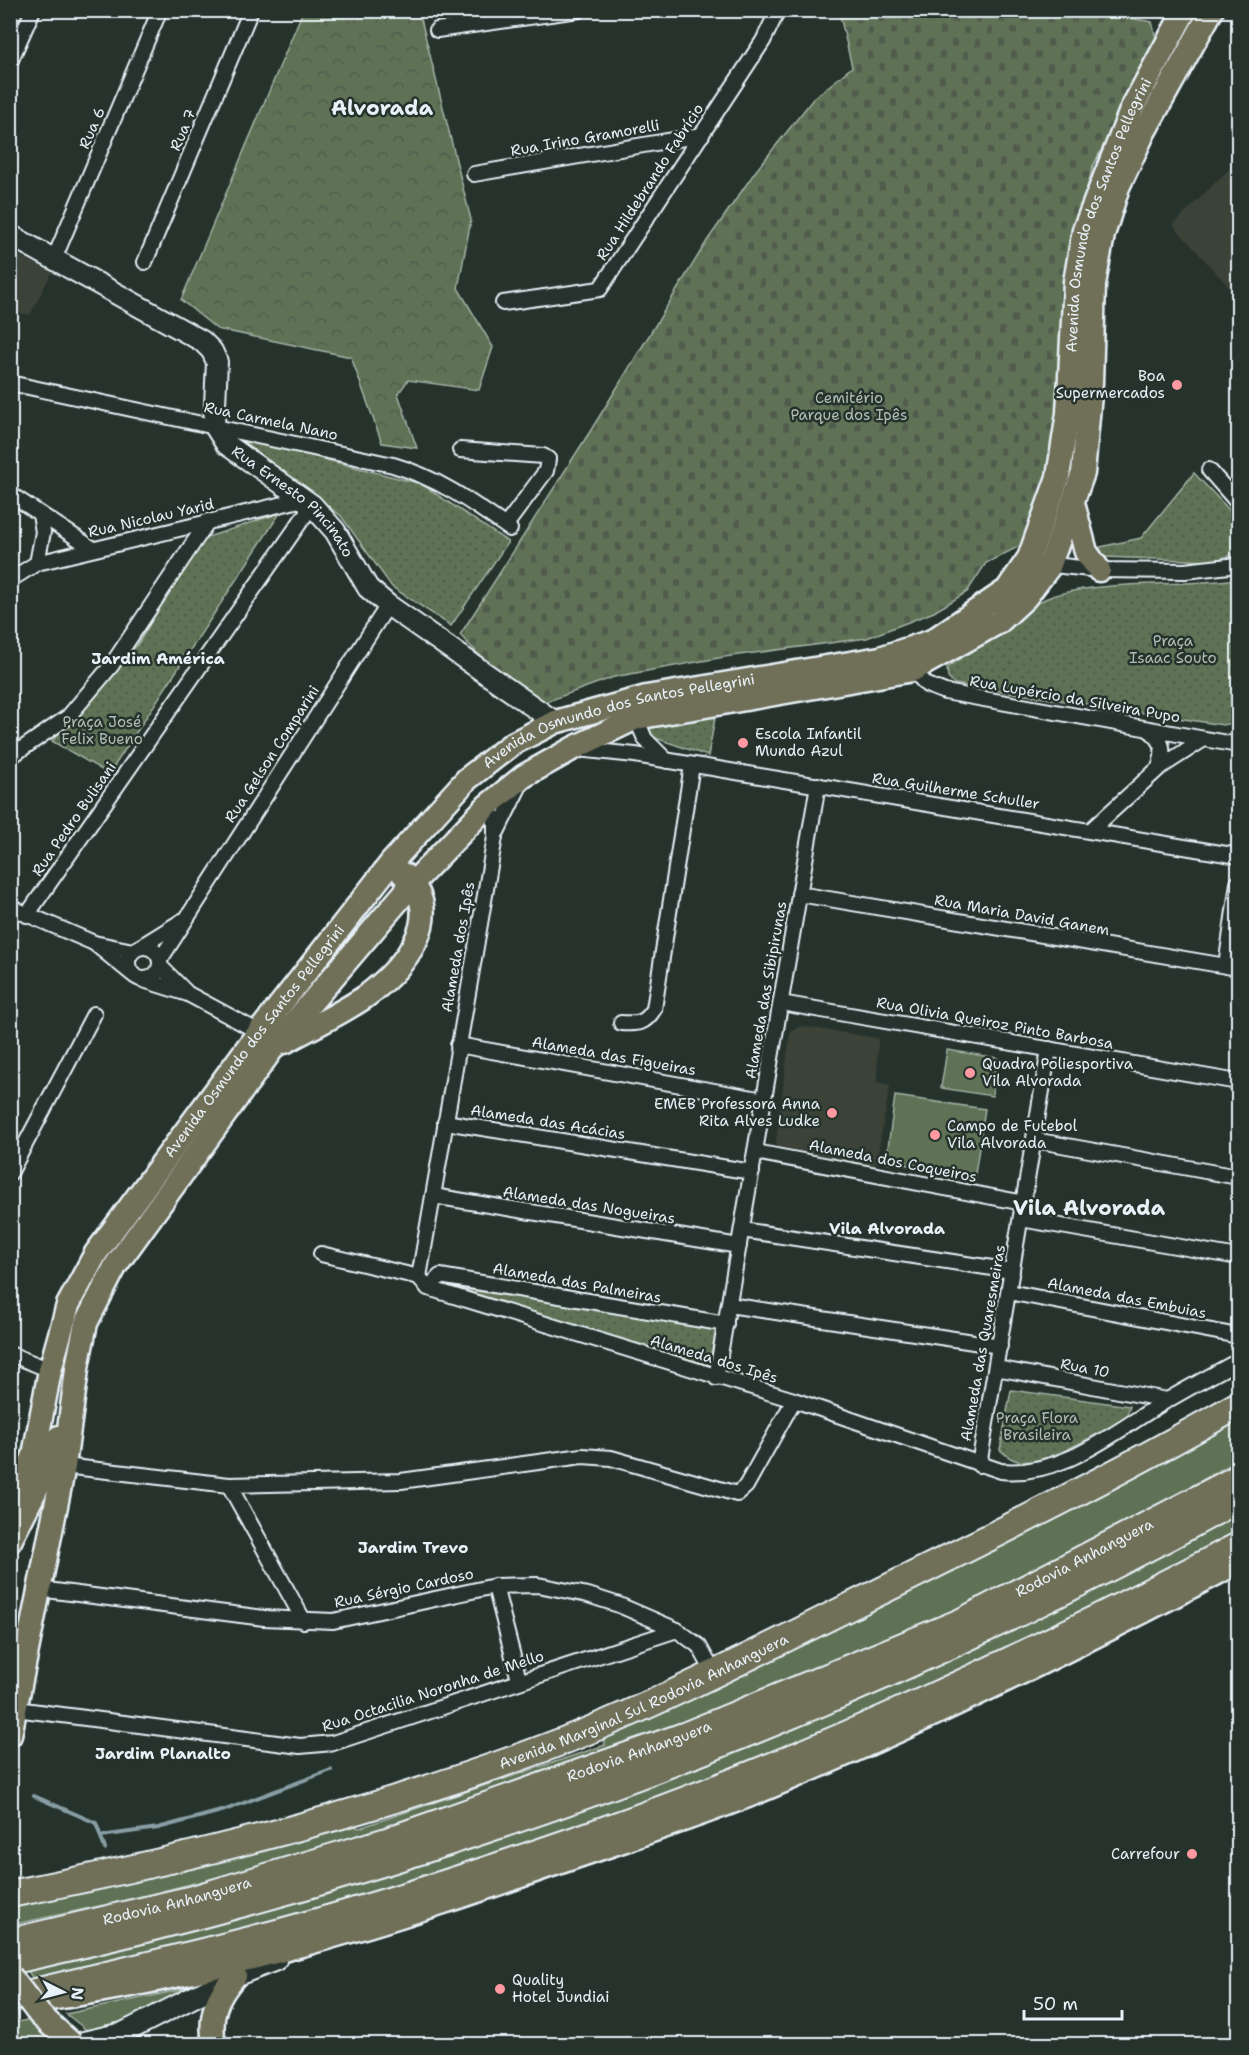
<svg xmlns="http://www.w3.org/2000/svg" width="1249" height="2055" viewBox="0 0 1249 2055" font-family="'Shantell Sans',sans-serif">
<defs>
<pattern id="forest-crowns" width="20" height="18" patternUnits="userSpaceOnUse" patternTransform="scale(1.5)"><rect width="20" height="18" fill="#5f7254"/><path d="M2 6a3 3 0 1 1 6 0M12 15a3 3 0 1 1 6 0" fill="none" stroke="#515b4e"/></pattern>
<pattern id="cemetery-stones" width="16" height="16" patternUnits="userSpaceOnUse" patternTransform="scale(1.5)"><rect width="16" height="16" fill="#5f7254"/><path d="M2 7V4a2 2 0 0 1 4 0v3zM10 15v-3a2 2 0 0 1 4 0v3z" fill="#515b4e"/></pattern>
<pattern id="park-dots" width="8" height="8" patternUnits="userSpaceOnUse" patternTransform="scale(1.5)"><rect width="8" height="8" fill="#5f7254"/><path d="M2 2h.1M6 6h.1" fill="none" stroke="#515b4e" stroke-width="1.8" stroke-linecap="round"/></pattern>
</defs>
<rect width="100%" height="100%" fill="#26332d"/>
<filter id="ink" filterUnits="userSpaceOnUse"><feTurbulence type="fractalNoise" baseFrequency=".0167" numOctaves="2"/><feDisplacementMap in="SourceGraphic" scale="12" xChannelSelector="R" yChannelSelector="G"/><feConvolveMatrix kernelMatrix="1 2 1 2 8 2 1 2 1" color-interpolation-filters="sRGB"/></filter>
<g filter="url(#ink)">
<g fill="#3a4338">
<path d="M1238 160V297L1173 225Z"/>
<path d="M11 251 52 272 30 315 13 311 11 315Z"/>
<path d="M800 1026 878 1038 877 1082 890 1085 874 1175 779 1150 776 1141 790 1033Z"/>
</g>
<g fill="#5f7254" stroke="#a4b2a6" stroke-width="1.5">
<path d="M947 1050 998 1058 992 1096 941 1088Z"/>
<path d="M895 1096 985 1109 975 1174 886 1162Z"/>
<path d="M1238 1418V1460L1011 1588 778 1692 284 1861 113 1903 11 1925 10 1904 350 1824 359 1828 605 1745 603 1737 1019 1538Z"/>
<path d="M1238 1513V1535C1053 1627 867 1718 673 1792 556 1836 437 1875 317 1909 224 1936 129 1957 35 1981L26 1969C449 1878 861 1725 1238 1513Z"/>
<path d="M226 1975 157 2012 93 2035 66 2014 175 1991Z"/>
<path d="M34 2019 56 2039 37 2044H11V2023Z"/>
</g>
<path fill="url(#forest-crowns)" stroke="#a4b2a6" stroke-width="1.5" d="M303 11H419L471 220 458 288 493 347 479 390 408 380 398 394 417 448 382 443 351 357 217 329 181 300Z"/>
<path fill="url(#cemetery-stones)" stroke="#a4b2a6" stroke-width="1.5" d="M1084 10 1152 22 1157 42 1093 166 1077 227 1052 469 1022 545 986 563 967 592 934 612 867 638 724 657 614 677 543 703 499 676 460 635 591 430 707 241 755 172 813 99 852 67 839 11Z"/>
<g fill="url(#park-dots)" stroke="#a4b2a6" stroke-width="1.5">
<path d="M237 437 421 484 508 542 451 626 392 587 341 516Z"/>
<path d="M1194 473 1238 519V553L1212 561 1103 557 1100 547 1141 538Z"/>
<path d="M280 513 109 774 52 741 137 645 202 539Z"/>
<path d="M1238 579V722L1223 725 954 684 948 678 947 668C974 649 1028 601 1059 594 1114 580 1181 587 1238 579Z"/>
<path d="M716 713 708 756 632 730Z"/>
<path d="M457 1288 717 1328 708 1367Z"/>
<path d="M1011 1390 1130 1406 1126 1418C1103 1430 1041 1470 1015 1460 1010 1459 1004 1453 1000 1450Z"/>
</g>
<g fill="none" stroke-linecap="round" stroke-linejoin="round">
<g stroke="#879ea4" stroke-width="4">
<path d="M34 1796 96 1823 105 1849"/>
<path d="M101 1836 158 1828 225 1810 331 1770"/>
</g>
<defs>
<g id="street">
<path d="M437 30 579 10"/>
<path d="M10 62 33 10"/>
<path d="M474 174 702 135"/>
<path d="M54 259 160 10"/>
<path d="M145 262 251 10"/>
<path d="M503 303 600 289 763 41 778 10"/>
<path d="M10 383 393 465C440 479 471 502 510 529"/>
<path d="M460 450 543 456 548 459 546 471 506 525"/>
<path d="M1209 470 1238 503"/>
<path d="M10 494 92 548"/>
<path d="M37 563 43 532 40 514"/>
<path d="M1044 564 1099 570 1185 571 1238 565"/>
<path d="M10 580 37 563 304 499"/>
<path d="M913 670 927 685 945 692 1238 745"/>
<path d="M636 718 645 739 667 761"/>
<path d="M1148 729C1164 741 1165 749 1159 768"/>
<path d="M577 749 635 755 1238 856"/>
<path d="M10 757 68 717 111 666 208 521"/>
<path d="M1091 830 1159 768 1204 739"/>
<path d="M497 832 520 785"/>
<path d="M799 894 1238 968"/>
<path d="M10 907 94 943 133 951"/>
<path d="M27 915 312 505"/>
<path d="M94 943 131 973"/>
<circle cx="144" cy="963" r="16"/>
<path d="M140 947 182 921"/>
<path d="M160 960 388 605"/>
<path d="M1226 966 1238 883"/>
<path d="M161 967 186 992"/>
<path d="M140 979 188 994 259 1032"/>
<path d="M781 1003 1238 1082"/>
<path d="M621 1023C638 1024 645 1024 654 1009L692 765"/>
<path d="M458 1045 764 1100"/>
<path d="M445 1122 752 1172"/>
<path d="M1034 1140 1238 1177"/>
<path d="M755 1152 1024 1203"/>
<path d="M10 1173 94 1014"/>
<path d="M433 1196 739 1246"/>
<path d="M1021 1219 1238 1257"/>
<path d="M742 1230 1012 1271"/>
<path d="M321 1254 419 1277 428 1288 794 1400 1001 1471C1064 1477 1115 1431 1166 1401 1190 1387 1214 1374 1238 1361"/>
<path d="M419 1277 495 837V820L487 806"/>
<path d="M428 1288 440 1276 726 1324"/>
<path d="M1009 1292 1238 1336"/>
<path d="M729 1305 1000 1346"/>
<path d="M10 1354 50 1370"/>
<path d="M996 1368 1167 1400"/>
<path d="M716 1378 818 785"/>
<path d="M979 1465 1049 1049"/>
<path d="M64 1466 229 1485 401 1481 582 1456 611 1458 737 1494 746 1486 794 1400"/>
<path d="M229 1485 304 1621"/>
<path d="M495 1586 519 1680"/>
<path d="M39 1589 264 1618 333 1621 495 1586 538 1585 588 1595 619 1605 677 1630 699 1646 714 1673"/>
<path d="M16 1709 300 1746 333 1743 677 1630"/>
</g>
<g id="secondary">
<path id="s1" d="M10 235 202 341 212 351 217 362 214 425 226 444 312 505 335 531 368 588 388 605 555 722"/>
<path d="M75 2044 123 2033 235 1976 276 1960"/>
</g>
<g id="primary">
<path d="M1073 503 1086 552 1099 570"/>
<path d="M285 1042C312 1027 340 1014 365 997 403 969 450 915 403 874"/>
<path id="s2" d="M10 1517 34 1455 50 1370 68 1305 96 1253 259 1032 391 863 467 779 512 744 555 722 646 697 880 658 932 641 1007 590 1029 558 1058 477 1068 413 1075 282 1084 230 1132 108 1185 10"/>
<path d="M10 1541 51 1460 59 1437"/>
<path d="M10 1735 64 1466 78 1362 86 1323 116 1265 275 1045 413 883 487 806 524 776 572 749 636 718 913 670 999 622 1025 598 1049 567 1083 473 1091 383 1094 284 1103 235 1118 187 1144 132 1212 10"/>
<path d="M49 1999C220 1974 386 1924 549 1866 615 1843 682 1822 748 1796 916 1727 1078 1647 1238 1562"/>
<path d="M214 2044C209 2015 216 1998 235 1976"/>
</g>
<g id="highway">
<path id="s3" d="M10 1894C199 1857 384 1810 563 1741 662 1702 758 1652 853 1605 983 1541 1113 1477 1238 1405"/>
<path id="s4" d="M10 1942 193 1899 387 1841 684 1736 961 1622 1238 1478"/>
<path d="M10 1961C440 1866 854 1712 1238 1499"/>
<path d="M10 1998C92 1978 173 1960 254 1939 371 1909 487 1871 601 1831 821 1754 1032 1654 1238 1546"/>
</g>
</defs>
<use href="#street" stroke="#e8f1f8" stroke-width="18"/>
<use href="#secondary" stroke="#e8f1f8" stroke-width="24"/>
<use href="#primary" stroke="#e8f1f8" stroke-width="27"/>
<use href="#highway" stroke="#e8f1f8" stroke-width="30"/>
<use href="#street" stroke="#26332d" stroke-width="14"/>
<use href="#secondary" stroke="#26332d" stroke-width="20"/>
<use href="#primary" stroke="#706f59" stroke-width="22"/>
<use href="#highway" stroke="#706f59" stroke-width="26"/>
<defs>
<path id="primary-bridge" d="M10 1976 40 2015 72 2044"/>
</defs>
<use href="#primary-bridge" stroke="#e8f1f8" stroke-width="27" stroke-linecap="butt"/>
<use href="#primary-bridge" stroke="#706f59" stroke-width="22"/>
</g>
</g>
<g fill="#ff9aa2" stroke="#26332d" stroke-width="2">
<circle cx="1177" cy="385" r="6"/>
<circle cx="743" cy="743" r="6"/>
<circle cx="970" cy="1073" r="6"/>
<circle cx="832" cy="1113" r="6"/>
<circle cx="935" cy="1135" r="6"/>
<circle cx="1192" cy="1854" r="6"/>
<circle cx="500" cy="1989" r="6"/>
</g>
<g text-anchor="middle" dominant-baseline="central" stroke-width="5" stroke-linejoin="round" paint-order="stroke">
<g font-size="15" fill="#e8f1f8" stroke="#26332d">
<text transform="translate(92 128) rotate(-67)">Rua 6</text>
<text transform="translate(183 130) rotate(-67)">Rua 7</text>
<text transform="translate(585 138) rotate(-10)">Rua Irino Gramorelli</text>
<text transform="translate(650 182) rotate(-57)">Rua Hildebrando Fabrício</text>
<text stroke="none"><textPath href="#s2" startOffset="1858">Avenida Osmundo dos Santos Pellegrini</textPath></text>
<text transform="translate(271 421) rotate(12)">Rua Carmela Nano</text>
<text stroke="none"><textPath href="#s1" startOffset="420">Rua Ernesto Pincinato</textPath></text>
<text transform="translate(151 518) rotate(-13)">Rua Nicolau Yarid</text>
<text transform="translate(1075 699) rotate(10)">Rua Lupércio da Silveira Pupo</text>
<text stroke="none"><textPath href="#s2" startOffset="1048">Avenida Osmundo dos Santos Pellegrini</textPath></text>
<text transform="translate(272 754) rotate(-57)">Rua Gelson Comparini</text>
<text transform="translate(956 791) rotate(9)">Rua Guilherme Schuller</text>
<text transform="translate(74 819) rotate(-55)">Rua Pedro Bulisani</text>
<text transform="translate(1022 915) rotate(10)">Rua Maria David Ganem</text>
<text transform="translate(458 947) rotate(-80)">Alameda dos Ipês</text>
<text transform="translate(766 990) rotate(-80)">Alameda das Sibipirunas</text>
<text transform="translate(995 1023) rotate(10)">Rua Olivia Queiroz Pinto Barbosa</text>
<text stroke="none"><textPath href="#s2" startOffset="544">Avenida Osmundo dos Santos Pellegrini</textPath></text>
<text transform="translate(614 1056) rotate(10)">Alameda das Figueiras</text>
<text transform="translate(548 1122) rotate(9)">Alameda das Acácias</text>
<text transform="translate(893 1161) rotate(11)">Alameda dos Coqueiros</text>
<text transform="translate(589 1205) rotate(9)">Alameda das Nogueiras</text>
<text transform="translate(577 1283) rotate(10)">Alameda das Palmeiras</text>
<text transform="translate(1127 1298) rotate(11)">Alameda das Embuias</text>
<text transform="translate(983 1343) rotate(-80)">Alameda das Quaresmeiras</text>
<text transform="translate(714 1359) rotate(17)">Alameda dos Ipês</text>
<text transform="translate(1085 1368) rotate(11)">Rua 10</text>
<text stroke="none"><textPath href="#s4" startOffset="1144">Rodovia Anhanguera</textPath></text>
<text transform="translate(404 1588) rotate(-12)">Rua Sérgio Cardoso</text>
<text transform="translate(433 1691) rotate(-18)">Rua Octacilia Noronha de Mello</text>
<text stroke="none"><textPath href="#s3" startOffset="664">Avenida Marginal Sul Rodovia Anhanguera</textPath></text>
<text stroke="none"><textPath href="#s4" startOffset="658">Rodovia Anhanguera</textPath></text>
<text stroke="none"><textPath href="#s4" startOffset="172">Rodovia Anhanguera</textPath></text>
</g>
<g font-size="15" fill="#e8f1f8" stroke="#26332d" text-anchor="start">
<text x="1165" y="376" text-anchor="end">Boa<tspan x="1165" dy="17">Supermercados</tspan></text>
<text x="755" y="734">Escola Infantil<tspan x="755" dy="17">Mundo Azul</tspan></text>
<text x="982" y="1064">Quadra Poliesportiva<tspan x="982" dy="17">Vila Alvorada</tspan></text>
<text x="820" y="1104" text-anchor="end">EMEB Professora Anna<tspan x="820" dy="17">Rita Alves Ludke</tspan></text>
<text x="947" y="1126">Campo de Futebol<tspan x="947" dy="17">Vila Alvorada</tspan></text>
<text x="1180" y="1854" text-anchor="end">Carrefour</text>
<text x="512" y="1980">Quality<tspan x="512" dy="17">Hotel Jundiai</tspan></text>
</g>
<g font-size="15" fill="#b1beb6" stroke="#26332d">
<text x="849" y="398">Cemitério<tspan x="849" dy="17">Parque dos Ipês</tspan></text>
<text x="1173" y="641">Praça<tspan x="1173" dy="17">Isaac Souto</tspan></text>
<text x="102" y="722">Praça José<tspan x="102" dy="17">Felix Bueno</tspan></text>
<text x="1037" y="1418">Praça Flora<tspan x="1037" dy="17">Brasileira</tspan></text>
</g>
<g font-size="16" font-weight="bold" fill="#e8f1f8" stroke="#26332d">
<text x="158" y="658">Jardim América</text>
<text x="887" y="1228">Vila Alvorada</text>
<text x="413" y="1547">Jardim Trevo</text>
<text x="163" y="1753">Jardim Planalto</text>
</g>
<g font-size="21" font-weight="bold" fill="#e8f1f8" stroke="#26332d">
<text x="382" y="108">Alvorada</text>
<text x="1089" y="1208">Vila Alvorada</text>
</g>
</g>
<rect width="1249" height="2055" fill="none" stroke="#26332d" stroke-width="36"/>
<rect x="18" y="18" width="1213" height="2019" fill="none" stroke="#e8f1f8" stroke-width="2" filter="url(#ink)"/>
<g transform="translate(63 1992) rotate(96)" stroke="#26332d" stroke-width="4.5" paint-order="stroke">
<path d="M0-4.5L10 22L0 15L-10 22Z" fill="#e8f1f8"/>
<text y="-9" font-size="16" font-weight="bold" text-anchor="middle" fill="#e8f1f8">N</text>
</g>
<path d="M1024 2010v9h98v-9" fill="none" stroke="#e8f1f8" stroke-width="3"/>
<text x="1033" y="2010" font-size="18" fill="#e8f1f8" stroke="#26332d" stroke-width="4.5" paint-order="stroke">50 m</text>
</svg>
